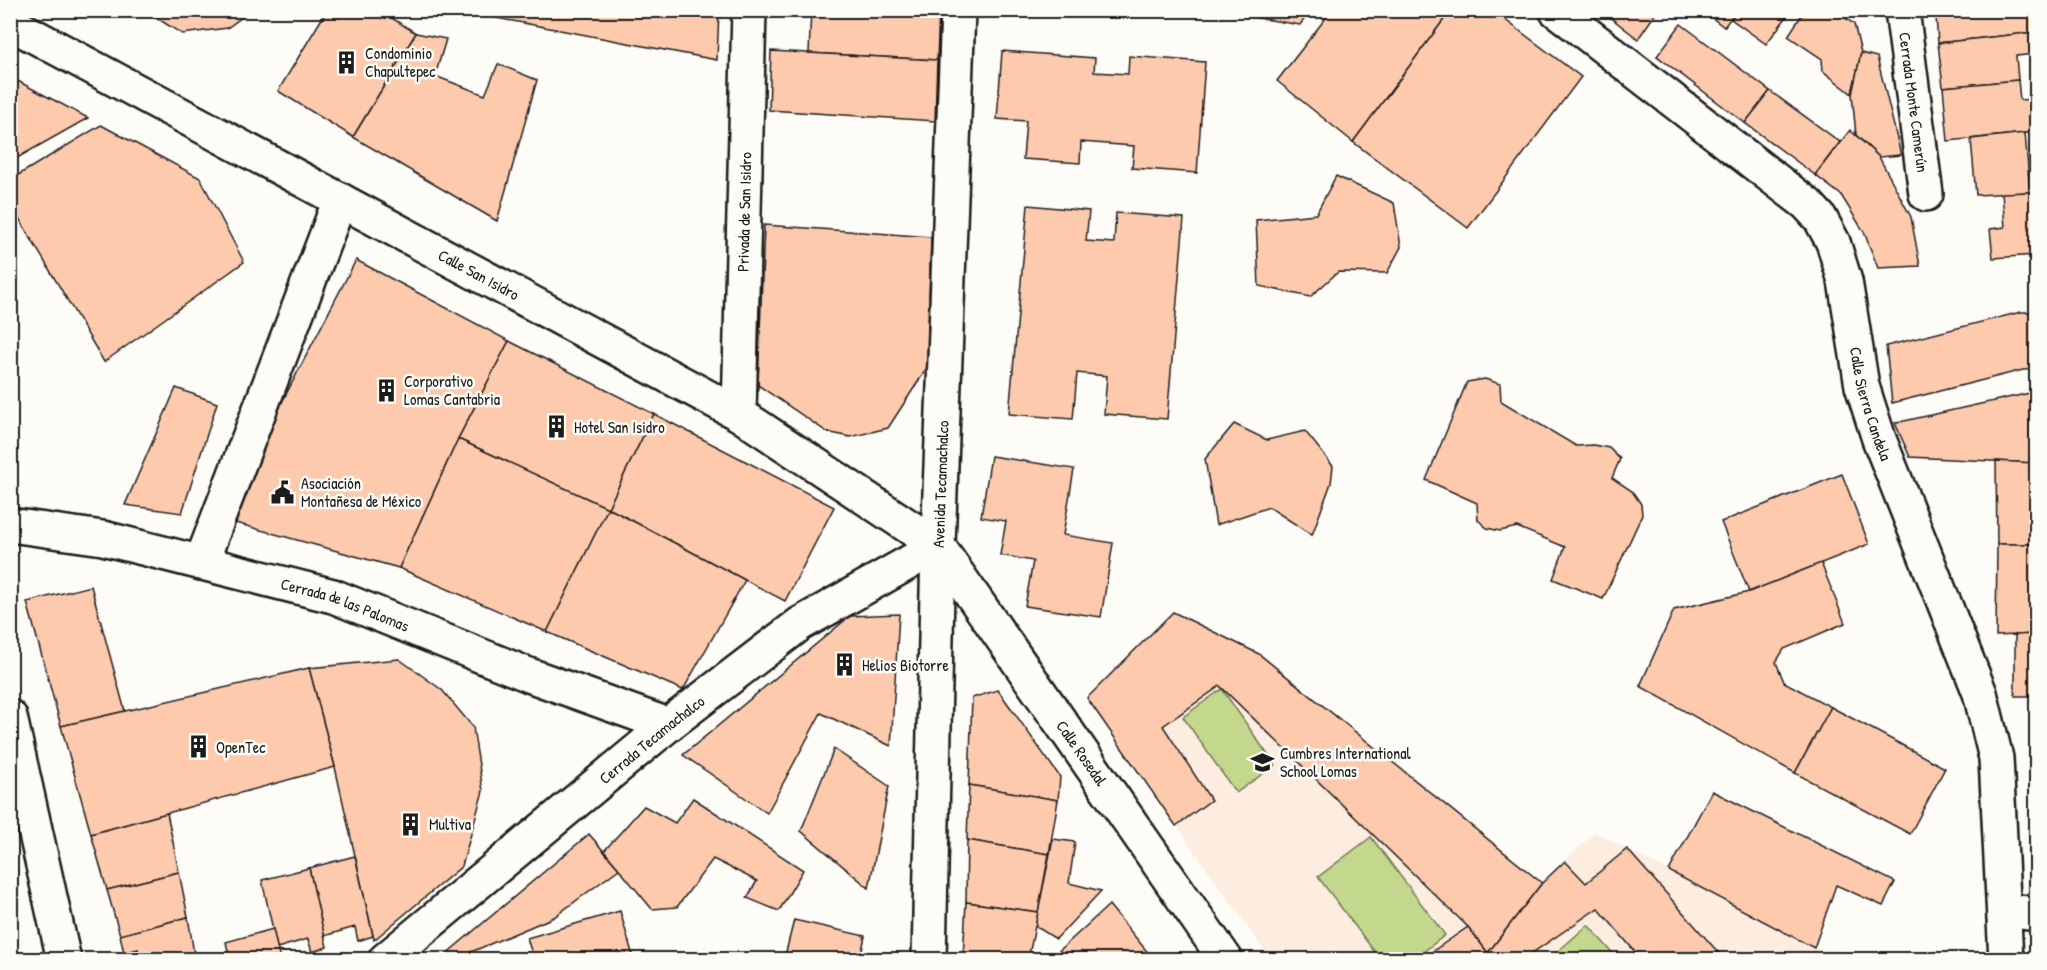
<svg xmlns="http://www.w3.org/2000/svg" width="2047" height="970" viewBox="0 0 2047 970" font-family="'Patrick Hand',sans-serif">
<rect width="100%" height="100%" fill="#fdfcf7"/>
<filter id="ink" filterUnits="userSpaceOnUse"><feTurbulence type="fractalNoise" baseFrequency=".0167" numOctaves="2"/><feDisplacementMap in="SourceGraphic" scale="12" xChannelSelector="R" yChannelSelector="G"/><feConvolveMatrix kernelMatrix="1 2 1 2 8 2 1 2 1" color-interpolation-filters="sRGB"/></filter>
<g filter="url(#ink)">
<path fill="#fdede1" d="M1173 612 1259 654 1542 883 1595 832 1813 948 1883 959H1270L1087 698Z"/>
<g fill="#c3d88d" stroke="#707a54" stroke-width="1.5">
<path d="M1222 689 1275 765 1236 793 1183 717Z"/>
<path d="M1371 837 1445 935 1414 959H1380L1318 877Z"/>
<path d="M1588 925 1618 959H1549Z"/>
</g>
<g fill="#fecaae" stroke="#1c1c1c" stroke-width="1.5">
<path d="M144 10H252L227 28 182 34Z"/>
<path d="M327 10H379L416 33 353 137 278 91Z"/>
<path d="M490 10H719L717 60 486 16Z"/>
<path d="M811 10H939L937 60 809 53Z"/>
<path d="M1247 10H1311L1300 25 1247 16Z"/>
<path d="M1332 10H1451L1353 142 1277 81Z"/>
<path d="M1451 10H1492L1581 77 1468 228 1353 142Z"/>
<path d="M1601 10H1658L1638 39Z"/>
<path d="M1702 10H1737L1724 27Z"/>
<path d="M1737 10H1792L1766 44 1731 19Z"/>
<path d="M1805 10H1833L1854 24 1861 53 1852 94 1823 71 1822 59 1788 36Z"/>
<path d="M1964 10H2036V32L1938 43 1936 16 1964 13Z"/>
<path d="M1681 24 1770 91 1745 123 1657 56Z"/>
<path d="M2036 32V54L2016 56 2018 80 1943 87 1938 43Z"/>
<path d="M416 33 446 39 435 76 485 95 498 64 537 80 497 221 353 137Z"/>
<path d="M771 51 937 60 935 121 769 110Z"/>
<path d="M1002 51 1095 58 1094 72 1128 74 1129 56 1205 62 1197 173 1132 168 1134 146 1081 142 1080 163 1023 159 1026 121 997 119Z"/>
<path d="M1861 53 1877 57 1901 155 1879 157 1856 135 1852 94Z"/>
<path d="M10 77 88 118 10 162Z"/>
<path d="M2018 80 2020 100 2036 99V132L1948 141 1943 87Z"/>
<path d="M1770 91 1840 142 1815 175 1745 123Z"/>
<path d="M101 125 200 178 244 262 104 362 10 203V180Z"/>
<path d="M1850 130 1879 157 1911 217 1920 266 1878 268 1864 232 1841 195 1815 175Z"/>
<path d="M2025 133 2030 192 1976 195 1971 139Z"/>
<path d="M1336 176 1394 203 1401 247 1387 273 1338 272 1310 297 1259 286 1256 220 1316 214Z"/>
<path d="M2030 192H2036V255L1993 258 1990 229 2005 227 2002 193Z"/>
<path d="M1028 205 1089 211 1086 241 1114 243 1116 213 1184 218 1167 419 1104 414 1107 376 1077 373 1073 419 1009 414Z"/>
<path d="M764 225 931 237 927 368 888 428 850 437 827 432 758 385Z"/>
<path d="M356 260 509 341 458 439 399 568 221 519Z"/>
<path d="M2021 312H2036V369L2023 370 1892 403 1886 346Z"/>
<path d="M509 341 654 414 608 508 458 439Z"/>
<path d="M1485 379 1500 384 1501 401 1576 446 1594 445 1609 448 1620 459 1612 478 1632 491 1641 504 1642 515 1603 599 1553 579 1565 547 1517 527 1500 531 1487 528 1478 520 1477 503 1426 480 1467 382Z"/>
<path d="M176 388 217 403 182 513 125 505Z"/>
<path d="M2030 393H2036V463H2031Z"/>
<path d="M2030 393 2031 463 1910 457 1895 423Z"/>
<path d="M654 414 834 507 785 601 608 508Z"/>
<path d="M1234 424 1267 440 1305 431 1333 466 1331 483 1312 535 1269 507 1216 525 1205 459Z"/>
<path d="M458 439 608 508 547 632 399 568Z"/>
<path d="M991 456 1074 469 1063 535 1113 543 1101 617 1025 606 1033 561 1000 555 1006 521 981 517Z"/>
<path d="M1996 461 2036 463V544H1997Z"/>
<path d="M1842 474 1869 544 1749 592 1721 522Z"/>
<path d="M608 508 745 580 683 690 547 632Z"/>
<path d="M1997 544H2036V634L1996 636Z"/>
<path d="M1821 563 1845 623 1784 649 1776 662 1784 682 1831 707 1795 773 1640 686 1674 610 1749 592Z"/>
<path d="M91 586 125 711 61 726 27 602Z"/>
<path d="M1173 612 1259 654 1542 883 1488 953 1468 927 1220 686 1163 726 1211 800 1176 826 1087 698Z"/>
<path d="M899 614 891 746 821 713 767 813 683 755 850 616Z"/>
<path d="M2036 634V696H2015V635Z"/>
<path d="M399 659 442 690 473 727 483 791 462 866 374 940 335 767 309 668Z"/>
<path d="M309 668 335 767 91 834 61 726Z"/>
<path d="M998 690 1060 777 1058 800 969 785 972 698Z"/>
<path d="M1831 707 1945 768 1910 834 1795 773Z"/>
<path d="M834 749 889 786 869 888 801 831Z"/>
<path d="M969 785 1058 800 1049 854 967 840Z"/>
<path d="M1712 791 1895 882 1883 906 1836 885 1814 948 1669 871Z"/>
<path d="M693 798 803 870 779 911 747 898 757 881 713 859 677 907 652 909 604 851 644 806 675 823Z"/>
<path d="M167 813 179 872 107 890 91 834Z"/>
<path d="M589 834 619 869 554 917 452 960H439Z"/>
<path d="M1053 839 1075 842 1069 883 1101 891 1056 939 1035 926Z"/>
<path d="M967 840 1049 854 1038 912 966 902Z"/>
<path d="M1627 849 1725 960H1642L1598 908 1522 960H1420L1468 927 1488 953 1542 883 1565 861 1586 883Z"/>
<path d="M355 856 373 936 358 941 355 927 324 936 309 868Z"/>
<path d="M309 868 327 947 312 952 308 939 277 948 262 880Z"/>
<path d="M179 872 188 917 120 935 107 890Z"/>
<path d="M966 902 1038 912 1028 960 963 959Z"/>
<path d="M1109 905 1154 960H1049Z"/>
<path d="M620 911 634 960H534L527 938Z"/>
<path d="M188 917 195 960H140L138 949 124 953 120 935Z"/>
<path d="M794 920 865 936 860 960H784Z"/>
<path d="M273 929 280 960H230L226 942Z"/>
</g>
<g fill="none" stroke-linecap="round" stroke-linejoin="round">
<defs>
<g id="minor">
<path id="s1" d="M1556 10 1807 204 1820 218 1833 242 1845 281 1862 386 1879 439 1980 693 1996 758 2006 960"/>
<path id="s2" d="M1902 10 1926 194"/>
<path id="s3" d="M10 23 739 414 938 546 1226 960"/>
<path id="s4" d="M739 414 749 10"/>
<path id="s5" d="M10 525 103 538 333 596 529 675 668 725"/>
<path d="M201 563 340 200"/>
<path d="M10 717 64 960"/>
<path d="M2004 910 2036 914"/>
<path id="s6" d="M385 960 668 725 800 624 938 546"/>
<path id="s7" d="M929 960 938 546 958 10"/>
</g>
</defs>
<use href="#minor" stroke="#1c1c1c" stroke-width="38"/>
<use href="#minor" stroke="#fdfcf7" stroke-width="33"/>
</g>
</g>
<defs>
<symbol id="building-bare" viewBox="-9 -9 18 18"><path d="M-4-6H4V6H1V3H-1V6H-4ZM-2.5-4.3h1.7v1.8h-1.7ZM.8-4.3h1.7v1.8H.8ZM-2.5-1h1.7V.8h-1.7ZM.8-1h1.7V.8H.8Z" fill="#1c1c1c" stroke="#fdfcf7" stroke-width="2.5" paint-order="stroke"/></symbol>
<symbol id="civic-bare" viewBox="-9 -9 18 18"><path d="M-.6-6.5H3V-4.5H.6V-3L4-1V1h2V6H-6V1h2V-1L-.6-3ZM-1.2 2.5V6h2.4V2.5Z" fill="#1c1c1c" stroke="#fdfcf7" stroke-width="2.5" paint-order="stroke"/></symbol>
<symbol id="school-bare" viewBox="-9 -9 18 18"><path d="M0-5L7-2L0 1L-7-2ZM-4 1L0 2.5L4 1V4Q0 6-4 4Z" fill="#1c1c1c" stroke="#fdfcf7" stroke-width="2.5" paint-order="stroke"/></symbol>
</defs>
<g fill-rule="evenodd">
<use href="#building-bare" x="330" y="46" width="33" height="33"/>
<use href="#building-bare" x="370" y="374" width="33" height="33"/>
<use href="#building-bare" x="540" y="410" width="33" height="33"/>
<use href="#civic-bare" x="266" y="476" width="33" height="33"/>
<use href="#building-bare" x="828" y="648" width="33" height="33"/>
<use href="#building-bare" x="182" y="730" width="33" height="33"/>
<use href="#school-bare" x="1246" y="746" width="33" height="33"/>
<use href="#building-bare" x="394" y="808" width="33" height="33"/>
</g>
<g text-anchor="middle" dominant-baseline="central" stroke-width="5" stroke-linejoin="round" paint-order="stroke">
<g font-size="16" fill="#1c1c1c" stroke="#fdfcf7" text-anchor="start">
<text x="365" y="53">Condominio<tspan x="365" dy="18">Chapultepec</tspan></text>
<text x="404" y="381">Corporativo<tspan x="404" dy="18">Lomas Cantabria</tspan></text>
<text x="574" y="427">Hotel San Isidro</text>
<text x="301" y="483">Asociación<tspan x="301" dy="18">Montañesa de México</tspan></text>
<text x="862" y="665">Helios Biotorre</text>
<text x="216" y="747">OpenTec</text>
<text x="1280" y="753">Cumbres International<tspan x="1280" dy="18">School Lomas</tspan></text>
<text x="429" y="824">Multiva</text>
</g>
<g font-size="16" fill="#1c1c1c" stroke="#fdfcf7">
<text stroke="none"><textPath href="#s2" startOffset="93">Cerrada Monte Camerún</textPath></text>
<text stroke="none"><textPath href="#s4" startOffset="202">Privada de San Isidro</textPath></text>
<text stroke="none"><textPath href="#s3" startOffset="532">Calle San Isidro</textPath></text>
<text stroke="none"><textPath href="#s1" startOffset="530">Calle Sierra Candela</textPath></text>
<text stroke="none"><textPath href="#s7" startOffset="476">Avenida Tecamachalco</textPath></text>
<text stroke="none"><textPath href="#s5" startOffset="345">Cerrada de las Palomas</textPath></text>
<text stroke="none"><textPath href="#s6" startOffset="346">Cerrada Tecamachalco</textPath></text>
<text stroke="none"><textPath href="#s3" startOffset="1318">Calle Rosedal</textPath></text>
</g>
</g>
<rect width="2047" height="970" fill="none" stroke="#fdfcf7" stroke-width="36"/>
<rect x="18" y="18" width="2011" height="934" fill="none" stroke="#1c1c1c" stroke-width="2" filter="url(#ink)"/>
</svg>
